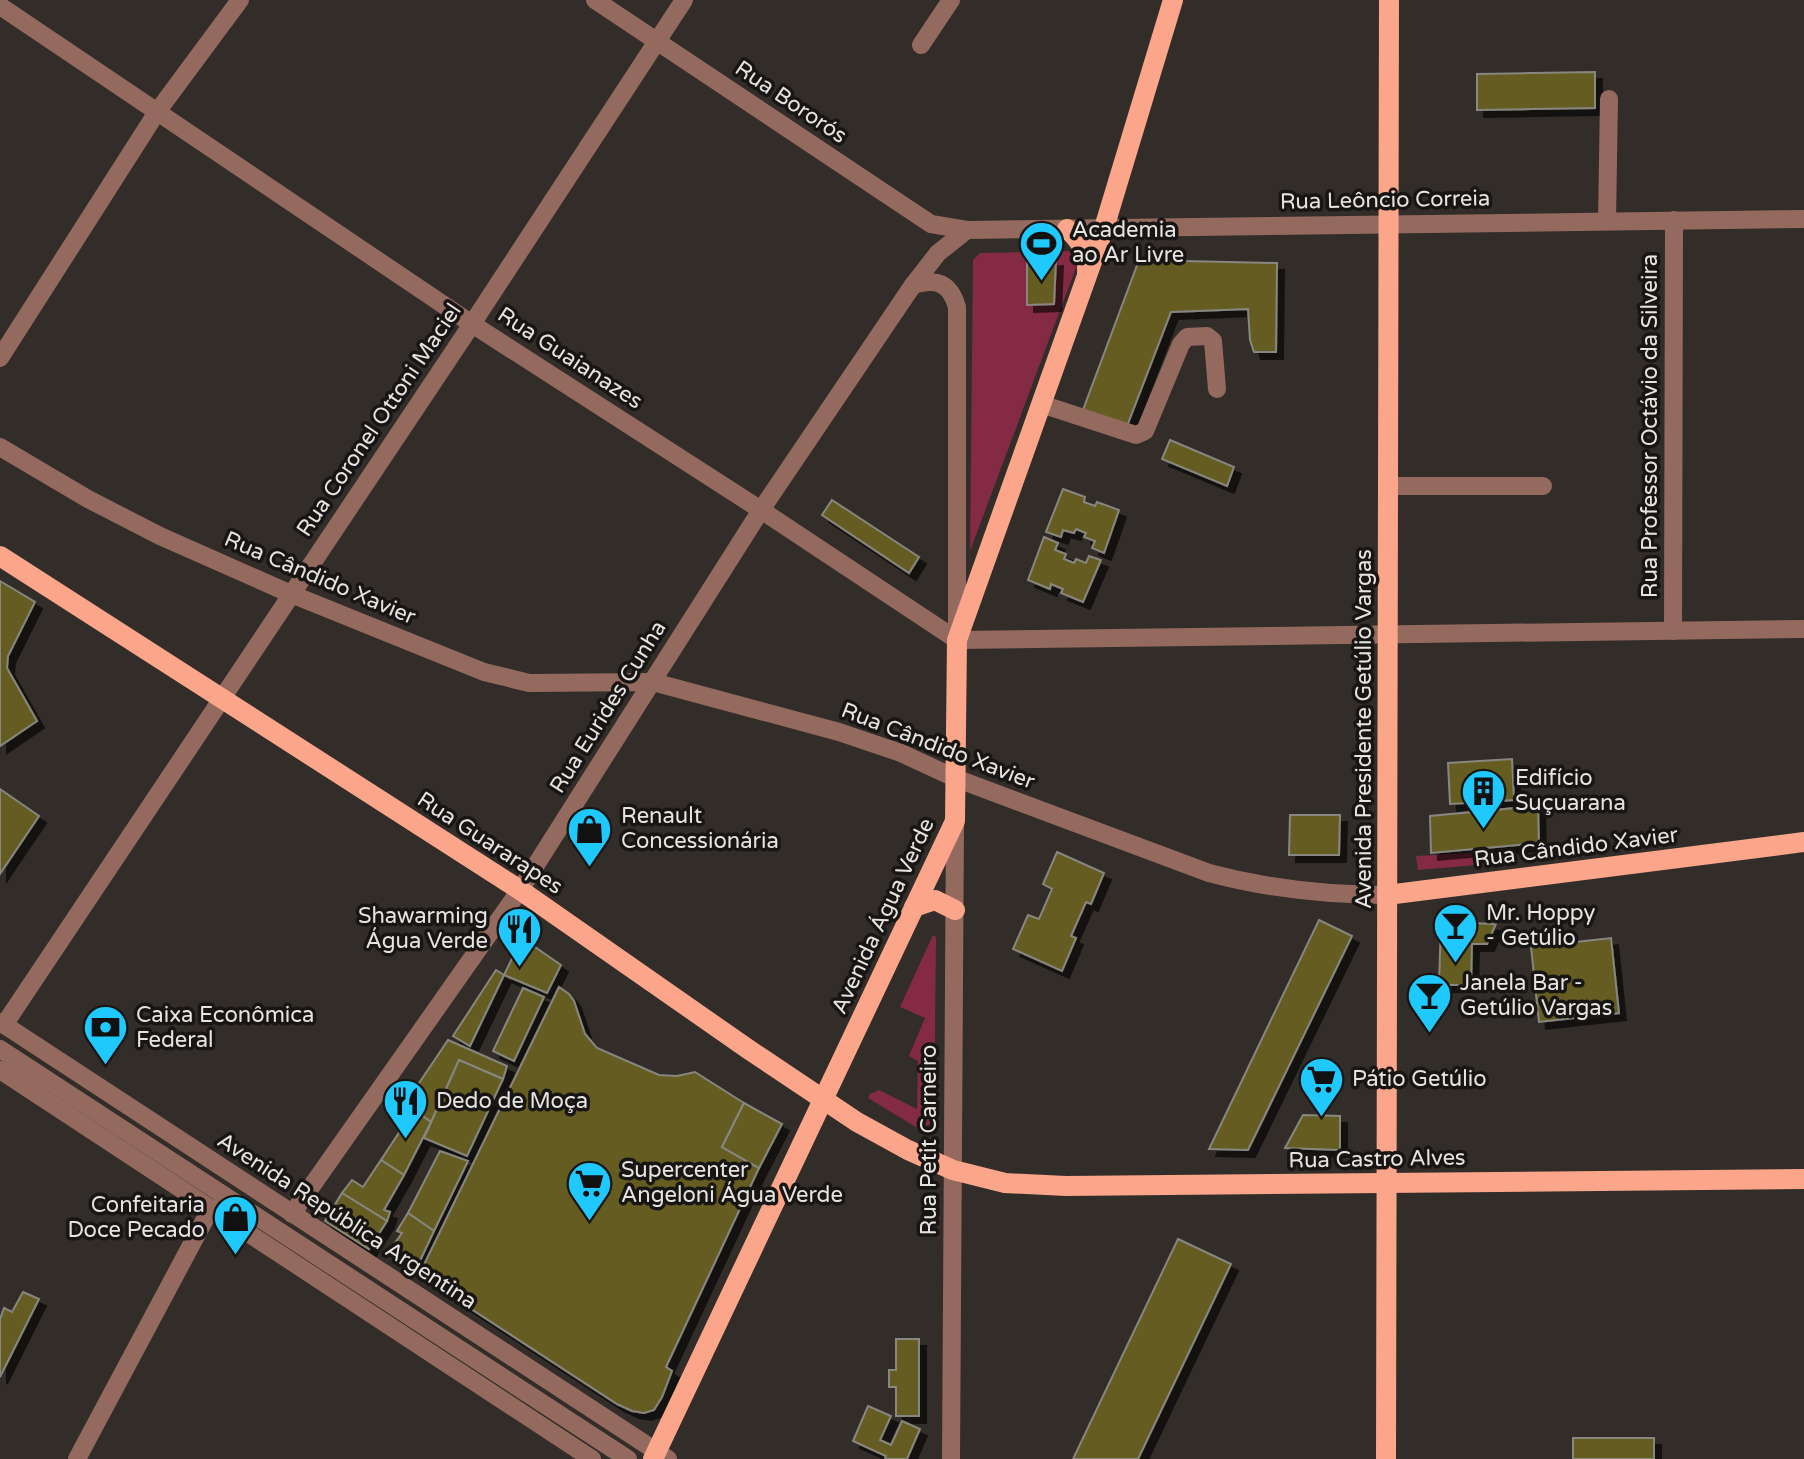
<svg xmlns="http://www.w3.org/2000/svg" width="1804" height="1459" viewBox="0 0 1804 1459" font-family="'Varela Round',sans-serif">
<defs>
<filter id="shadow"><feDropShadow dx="7" dy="7" stdDeviation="0" flood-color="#0009"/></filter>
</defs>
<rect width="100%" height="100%" fill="#322d29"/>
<g fill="#842a44">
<path d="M1068 251 1076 257 1077 265 970 551 973 260 980 253Z"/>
<path d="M1485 852 1489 864 1418 870 1416 856Z"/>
<path d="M933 935 936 937 934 1122 919 1129 868 1098 870 1094 879 1090 917 1109 918 1061 909 1056 925 1018 900 1007Z"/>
</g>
<g fill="#655c24" stroke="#87867f" stroke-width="2" filter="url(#shadow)">
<path d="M1595 72V108L1477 110V74Z"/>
<path d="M1056 259 1054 304 1027 305V260Z"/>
<path d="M1139 260 1277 263 1276 352H1254L1250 340 1248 309 1171 312 1127 426 1083 410Z"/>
<path d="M1170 440 1234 467 1227 486 1162 459Z"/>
<path d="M1063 489 1085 497 1084 502 1095 506 1097 502 1119 510 1104 553 1092 548 1095 541 1084 537 1086 533 1076 529 1074 533 1063 530 1061 537 1046 532Z"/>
<path d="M832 500 919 557 909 573 822 515Z"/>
<path d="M1044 537 1058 543 1055 550 1066 554 1064 559 1074 563 1076 559 1086 563 1089 556 1101 560 1083 602 1061 593 1063 589 1051 584 1050 589 1028 580Z"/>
<path d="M0 581 35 602 8 656 7 668 37 721 0 746Z"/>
<path d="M1512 759 1514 800 1450 804 1448 763Z"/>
<path d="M0 789 39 816 0 874Z"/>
<path d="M1538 806 1539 843 1431 853 1430 816Z"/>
<path d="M1290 815H1340L1339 855H1289Z"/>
<path d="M1057 852 1104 873 1091 904 1086 902 1071 936 1076 938 1062 971 1013 949 1028 915 1039 919 1052 889 1043 884Z"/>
<path d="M1319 920 1352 936 1248 1150 1209 1149Z"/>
<path d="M1441 922 1496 924 1487 944H1472L1471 985H1439Z"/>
<path d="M522 938 561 965 547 993 504 975Z"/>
<path d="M1611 938 1619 1013 1539 1022 1531 947Z"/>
<path d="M496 970 504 975 470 1046 453 1036Z"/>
<path d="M559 987 569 994 574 1001 585 1034 597 1048 659 1075 677 1076 695 1072 744 1103 722 1147 759 1168 666 1367 672 1371 662 1397 654 1410 644 1413 632 1411 617 1404 419 1275Z"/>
<path d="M523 988 544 997 514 1061 493 1051Z"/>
<path d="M448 1040 507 1066 503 1079 459 1060 431 1122 405 1104Z"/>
<path d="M459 1060 503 1079 467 1156 424 1138Z"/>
<path d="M744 1103 782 1124 759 1168 722 1147Z"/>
<path d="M414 1110 431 1122 404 1175 381 1160Z"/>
<path d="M1303 1115 1340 1116V1150L1285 1148Z"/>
<path d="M440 1151 468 1161 434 1231 408 1213Z"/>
<path d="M381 1160 404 1175 384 1210 390 1212 387 1221 342 1193 352 1180 363 1187Z"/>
<path d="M342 1193 387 1221 369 1249 325 1221Z"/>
<path d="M408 1213 434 1231 418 1265 390 1250 402 1233 397 1231Z"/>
<path d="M1178 1239 1231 1264 1138 1459H1073Z"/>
<path d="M23 1292 39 1299 0 1377V1319L4 1308 12 1312Z"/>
<path d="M896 1339H919V1416H896V1387H889V1370H896Z"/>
<path d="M868 1406 891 1416 880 1440 891 1445 902 1421 920 1429 907 1459H885L886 1456 853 1441Z"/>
<rect x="1573" y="1438" width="81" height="21"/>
</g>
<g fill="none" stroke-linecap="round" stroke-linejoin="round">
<g stroke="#956a5e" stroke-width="18">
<path d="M595 0 931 224 967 230 1804 219"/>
<path d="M0 6 472 324 761 510 957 640"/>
<path d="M921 45 951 0"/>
<path d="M1607 221 1609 99"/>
<path d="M913 285C937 278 950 283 957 307V633"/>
<path d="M0 358 157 112 240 0"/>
<path d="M1041 404 1136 435 1145 431 1181 344 1187 337 1207 336 1213 341 1217 389"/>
<path d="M0 447 88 499 160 536 291 594 484 672 529 683 653 682 839 732 901 753 955 778 1209 873C1269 889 1326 895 1387 895"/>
<path d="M1388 486H1543"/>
<path d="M1673 631 1674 220"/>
<path d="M957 640 1804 629"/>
<path d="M0 1022 668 1459"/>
<path d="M4 1025 472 324 684 0"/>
<path d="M0 1049 628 1459"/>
<path d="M0 1070 592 1459"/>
<path d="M292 1214 520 890 761 510 913 285 938 253 967 230"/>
<path d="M77 1459 211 1208"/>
<path d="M951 1459 955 822"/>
</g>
<g stroke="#fba58a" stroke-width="20">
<path d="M1067 229C1081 241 1088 253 1087 273"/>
<path d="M0 556 520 890 748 1049 857 1122 908 1150 953 1170 1005 1183 1066 1186 1804 1179"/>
<path d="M1387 895 1804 842"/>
<path d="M914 907 935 900 955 910"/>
<path d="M653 1459 955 821 957 640 1104 228 1173 0"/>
<path d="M1386 1459 1389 0"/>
</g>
</g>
<defs>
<symbol id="stadium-pin" viewBox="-11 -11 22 30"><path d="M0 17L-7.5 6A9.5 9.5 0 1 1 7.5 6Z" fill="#1fc9fd" stroke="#181614"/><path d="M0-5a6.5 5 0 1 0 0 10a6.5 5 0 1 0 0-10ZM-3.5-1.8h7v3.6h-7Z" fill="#111"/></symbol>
<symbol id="building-pin" viewBox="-11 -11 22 30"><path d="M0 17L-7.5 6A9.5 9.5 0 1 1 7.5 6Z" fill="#1fc9fd" stroke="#181614"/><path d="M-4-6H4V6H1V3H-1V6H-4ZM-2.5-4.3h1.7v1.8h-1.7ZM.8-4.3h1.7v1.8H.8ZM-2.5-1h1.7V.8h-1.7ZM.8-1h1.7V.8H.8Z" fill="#111"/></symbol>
<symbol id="shop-pin" viewBox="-11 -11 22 30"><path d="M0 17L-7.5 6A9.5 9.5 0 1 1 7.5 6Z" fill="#1fc9fd" stroke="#181614"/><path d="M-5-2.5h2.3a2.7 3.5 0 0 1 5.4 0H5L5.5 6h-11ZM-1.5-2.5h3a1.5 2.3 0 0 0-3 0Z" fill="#111"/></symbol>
<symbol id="bar-pin" viewBox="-11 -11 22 30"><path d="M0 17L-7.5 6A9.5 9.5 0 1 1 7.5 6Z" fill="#1fc9fd" stroke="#181614"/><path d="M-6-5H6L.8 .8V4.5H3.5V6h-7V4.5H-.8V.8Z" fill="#111"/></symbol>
<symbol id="restaurant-pin" viewBox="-11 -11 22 30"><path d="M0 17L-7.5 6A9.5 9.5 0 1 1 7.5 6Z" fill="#1fc9fd" stroke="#181614"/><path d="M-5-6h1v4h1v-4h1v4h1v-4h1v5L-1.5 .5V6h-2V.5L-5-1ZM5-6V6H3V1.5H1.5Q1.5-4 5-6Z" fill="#111"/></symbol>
<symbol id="bank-pin" viewBox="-11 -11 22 30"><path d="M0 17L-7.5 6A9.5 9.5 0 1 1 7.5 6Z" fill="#1fc9fd" stroke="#181614"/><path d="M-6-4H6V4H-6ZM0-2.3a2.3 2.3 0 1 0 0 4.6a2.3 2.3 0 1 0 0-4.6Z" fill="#111"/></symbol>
<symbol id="supermarket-pin" viewBox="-11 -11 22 30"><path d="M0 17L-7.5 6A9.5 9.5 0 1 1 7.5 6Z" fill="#1fc9fd" stroke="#181614"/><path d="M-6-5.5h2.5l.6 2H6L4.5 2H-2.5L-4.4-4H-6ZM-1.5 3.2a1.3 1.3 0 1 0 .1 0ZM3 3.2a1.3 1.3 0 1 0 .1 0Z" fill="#111"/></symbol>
</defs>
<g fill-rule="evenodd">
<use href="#stadium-pin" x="1016" y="218" width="51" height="69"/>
<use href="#building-pin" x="1458" y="766" width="51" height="69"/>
<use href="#shop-pin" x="564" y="804" width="51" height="69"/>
<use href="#bar-pin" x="1430" y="900" width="51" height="69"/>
<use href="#restaurant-pin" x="494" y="904" width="51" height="69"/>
<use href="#bar-pin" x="1404" y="970" width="51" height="69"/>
<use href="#bank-pin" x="80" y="1002" width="51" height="69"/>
<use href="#supermarket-pin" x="1296" y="1054" width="51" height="69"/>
<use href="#restaurant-pin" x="380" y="1076" width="51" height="69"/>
<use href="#supermarket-pin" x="564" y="1158" width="51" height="69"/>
<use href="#shop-pin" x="210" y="1192" width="51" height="69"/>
</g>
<g text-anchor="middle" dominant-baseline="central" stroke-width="7" stroke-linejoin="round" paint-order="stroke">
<g font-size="22" fill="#e6e3e0" stroke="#181614">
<text transform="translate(791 102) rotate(34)">Rua Bororós</text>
<text transform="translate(1385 200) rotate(-1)">Rua Leôncio Correia</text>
<text transform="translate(570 358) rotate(33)">Rua Guaianazes</text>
<text transform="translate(379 420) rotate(-56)">Rua Coronel Ottoni Maciel</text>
<text transform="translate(1650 426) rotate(-90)">Rua Professor Octávio da Silveira</text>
<text transform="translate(320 578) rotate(23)">Rua Cândido Xavier</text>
<text transform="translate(608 707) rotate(-58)">Rua Eurides Cunha</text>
<text transform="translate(1364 729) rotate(-90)">Avenida Presidente Getúlio Vargas</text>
<text transform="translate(938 746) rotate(21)">Rua Cândido Xavier</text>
<text transform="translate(490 843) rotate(33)">Rua Guararapes</text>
<text transform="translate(1576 847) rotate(-7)">Rua Cândido Xavier</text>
<text transform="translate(883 916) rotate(-65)">Avenida Água Verde</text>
<text transform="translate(929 1140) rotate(-90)">Rua Petit Carneiro</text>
<text transform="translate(1377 1159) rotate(-1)">Rua Castro Alves</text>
<text transform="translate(347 1221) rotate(33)">Avenida República Argentina</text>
</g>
<g font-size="22" fill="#e6e3e0" stroke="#181614" text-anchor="start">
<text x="1072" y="230">Academia<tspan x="1072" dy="25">ao Ar Livre</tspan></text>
<text x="1515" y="778">Edifício<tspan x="1515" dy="25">Suçuarana</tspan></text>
<text x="621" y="816">Renault<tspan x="621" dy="25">Concessionária</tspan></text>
<text x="1486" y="913">Mr. Hoppy<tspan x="1486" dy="25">- Getúlio</tspan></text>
<text x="488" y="916" text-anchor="end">Shawarming<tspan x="488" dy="25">Água Verde</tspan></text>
<text x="1460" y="983">Janela Bar -<tspan x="1460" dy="25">Getúlio Vargas</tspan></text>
<text x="136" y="1015">Caixa Econômica<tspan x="136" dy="25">Federal</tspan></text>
<text x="1352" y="1079">Pátio Getúlio</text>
<text x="436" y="1101">Dedo de Moça</text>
<text x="621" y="1170">Supercenter<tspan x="621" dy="25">Angeloni Água Verde</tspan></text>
<text x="205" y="1205" text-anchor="end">Confeitaria<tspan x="205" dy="25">Doce Pecado</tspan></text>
</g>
</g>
</svg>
